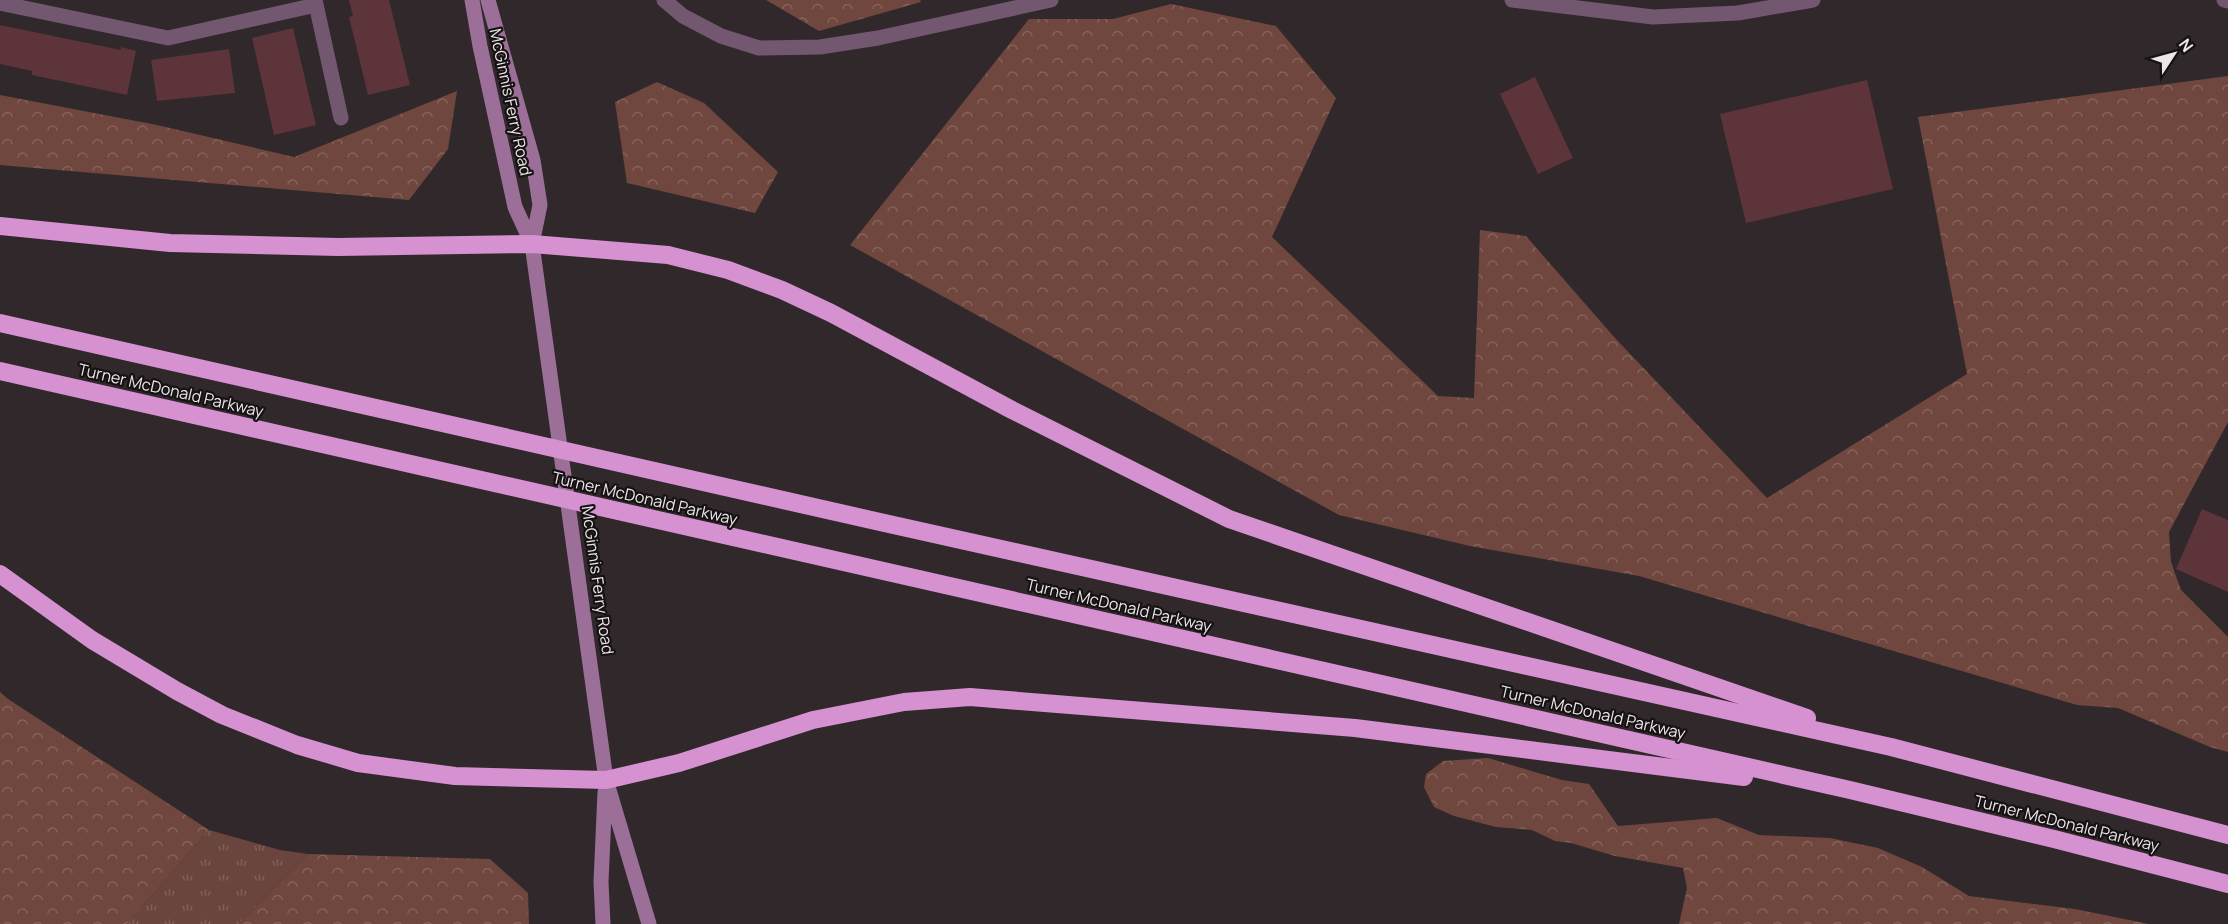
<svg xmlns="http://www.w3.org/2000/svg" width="2228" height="924" viewBox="0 0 2228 924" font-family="Manrope,sans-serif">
<defs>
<pattern id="grass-tufts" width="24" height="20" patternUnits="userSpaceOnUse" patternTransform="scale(1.5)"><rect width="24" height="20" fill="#6a453d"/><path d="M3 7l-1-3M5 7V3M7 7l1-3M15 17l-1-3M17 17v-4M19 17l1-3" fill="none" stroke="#7f6059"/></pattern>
<pattern id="forest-crowns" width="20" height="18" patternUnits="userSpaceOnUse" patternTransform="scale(1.5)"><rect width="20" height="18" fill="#70473e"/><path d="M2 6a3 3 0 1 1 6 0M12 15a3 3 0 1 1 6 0" fill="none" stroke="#85625a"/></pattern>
</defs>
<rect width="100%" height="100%" fill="#30282b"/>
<path fill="url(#grass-tufts)" d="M209 830 280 850 308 854 239 924H127Z"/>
<g fill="url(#forest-crowns)">
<path d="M766 0H920L921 2 819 31Z"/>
<path d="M1171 4 1276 26 1336 98 1272 237 1438 396 1474 398 1480 230 1526 236 1615 338 1767 498 1967 374 1918 117 2228 76V422L2169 532 2171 562 2181 590 2228 637V752L2210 747 2118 708 2077 705 1639 576 1470 546 1339 515 850 245 1029 19H1113Z"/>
<path d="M657 82 704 103 778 172 755 213 627 183 615 102Z"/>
<path d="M457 91 448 149 409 200 0 165V95L157 125 294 157Z"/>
<path d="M0 692 8 699 209 830 127 924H0Z"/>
<path d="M1488 758 1562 780 1589 784 1618 826 1717 818 1759 835 1830 838 1878 848 1922 867 1969 896 2075 909 2149 924H1679L1687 888 1683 868 1615 856 1571 843 1555 841 1532 830 1496 827 1454 816 1434 807 1424 787 1426 774 1443 761Z"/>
<path d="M308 854 490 859 528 893 529 924H239Z"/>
</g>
<g fill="#5c3439">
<path d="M349 0H389L410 85 368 95 349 17 353 16Z"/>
<path d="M0 25 121 50V47L136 51 127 95 32 75V71L0 64Z"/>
<path d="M293 28 316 125 274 135 252 38Z"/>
<path d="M229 49 235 93 157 101 151 60Z"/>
<path d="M1535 77 1573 158 1538 174 1500 94Z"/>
<path d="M1867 80 1893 189 1746 223 1720 114Z"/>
<path d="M2202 509 2228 520V592L2176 569Z"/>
</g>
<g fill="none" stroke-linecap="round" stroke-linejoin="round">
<g stroke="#735770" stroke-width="15">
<path d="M315 0 341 118"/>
<path d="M664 0 683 16 721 36 759 48 820 47 878 38 1051 0"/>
<path d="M1512 0 1653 17 1738 13 1813 0"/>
<path d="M2224 0 2228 1"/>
<path d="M0 3 168 38 316 5"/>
</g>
<g stroke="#9b6f98" stroke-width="15">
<path d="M472 0 480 46 515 207 532 244 606 780 649 924"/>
<path d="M488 0 533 160 540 205 532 244"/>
<path d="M603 924 601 882 605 792"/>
</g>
<g stroke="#d691d1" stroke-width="18">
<path d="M0 226 170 243 338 247 532 244 668 255 728 270 782 290 831 313 1012 410 1229 519 1807 718"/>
<path d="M0 323 880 522 1891 747 2228 835"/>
<path d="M0 371 1850 790 2054 839 2228 884"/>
<path d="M0 574 92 640 177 691 222 715 297 745 358 763 455 776 606 780 679 763 813 720 904 702 970 697 1355 728 1744 777"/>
</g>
</g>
<g text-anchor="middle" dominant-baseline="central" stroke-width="4.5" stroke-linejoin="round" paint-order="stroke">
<g font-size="16" fill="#ece6e8" stroke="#161214">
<text transform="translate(511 102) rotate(78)">McGinnis Ferry Road</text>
<text transform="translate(171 390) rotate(13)">Turner McDonald Parkway</text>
<text transform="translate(645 498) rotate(13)">Turner McDonald Parkway</text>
<text transform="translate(598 580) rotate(82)">McGinnis Ferry Road</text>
<text transform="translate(1119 605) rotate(13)">Turner McDonald Parkway</text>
<text transform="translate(1593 712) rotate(13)">Turner McDonald Parkway</text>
<text transform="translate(2067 823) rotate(14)">Turner McDonald Parkway</text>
</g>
</g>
<g transform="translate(2174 54) rotate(54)" stroke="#161214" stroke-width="4.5" paint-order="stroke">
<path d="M0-4.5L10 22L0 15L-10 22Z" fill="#ece6e8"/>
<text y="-9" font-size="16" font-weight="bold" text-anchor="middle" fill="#ece6e8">N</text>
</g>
</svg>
